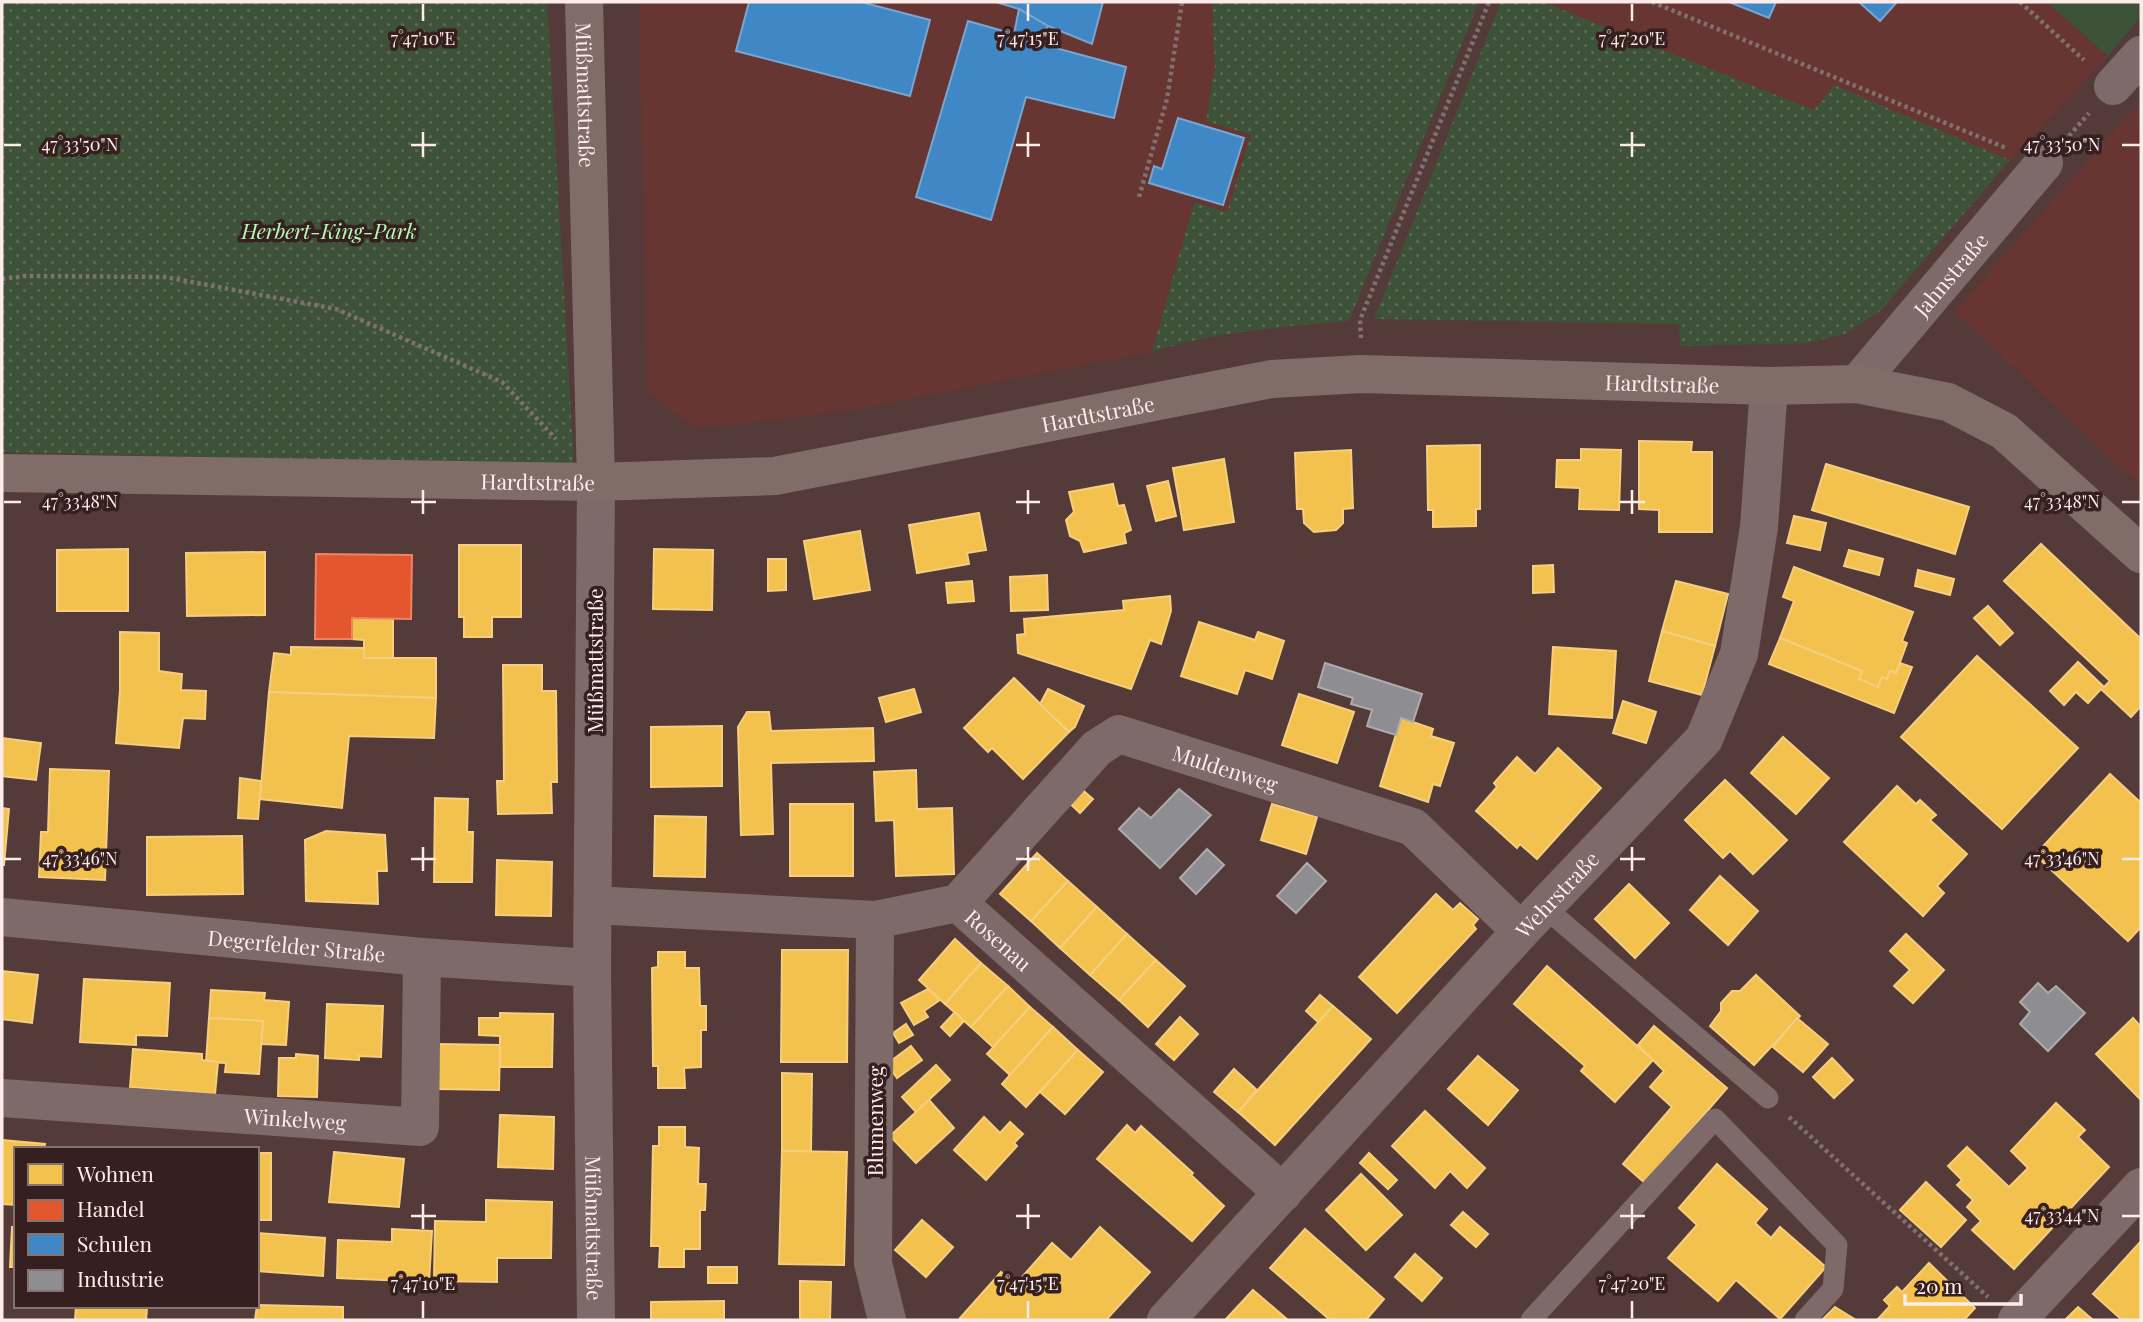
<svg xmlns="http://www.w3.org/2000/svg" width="2143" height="1322" viewBox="0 0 2143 1322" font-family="'Playfair Display',serif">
<defs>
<pattern id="park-dots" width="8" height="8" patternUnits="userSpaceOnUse" patternTransform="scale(1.75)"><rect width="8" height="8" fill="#3d5239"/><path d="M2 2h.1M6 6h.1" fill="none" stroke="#5a6b56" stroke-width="1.8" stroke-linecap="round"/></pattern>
</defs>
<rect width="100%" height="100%" fill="#543b39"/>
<g fill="#673532">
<path d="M639 2H1212L1215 66 1206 121 1251 135 1227 212 1194 203 1152 352 853 410 696 429 647 392Z"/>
<path d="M1543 2H1729L1769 18 1776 2H1859L1880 20 1897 2H2047L2108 56 2010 160 1834 86 1814 111Z"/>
<path d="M2141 101V486L1954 312Z"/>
</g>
<path fill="#3d5239" d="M2047 2H2141V16L2108 56Z"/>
<g fill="url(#park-dots)">
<path d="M2 2H547L574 465 2 452Z"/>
<path d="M1212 2H1479L1349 321C1282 327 1216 331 1152 352L1194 202 1227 212 1251 135 1206 121 1215 66Z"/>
<path d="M1501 2H1543L1814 110 1834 85 2010 160 1880 311 1845 334 1807 343 1680 346 1679 324 1374 319Z"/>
</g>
<g fill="#f2c14e" stroke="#f6ce7d" stroke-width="2">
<path d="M1639 441 1692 442 1691 452H1712V532H1659V510L1639 509Z"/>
<path d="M1480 445V509H1476V526L1433 527V510H1428L1427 446Z"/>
<path d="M1581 449 1621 450 1619 510 1579 509 1580 488 1556 487 1557 460H1581Z"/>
<path d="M1351 450 1353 508 1343 509V523L1336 530 1314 532 1304 523 1303 509H1297L1295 453Z"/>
<path d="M1224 459 1234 522 1184 530 1173 468Z"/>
<path d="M1826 464 1969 507 1955 554 1812 510Z"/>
<path d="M1168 481 1176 516 1156 521 1147 486Z"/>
<path d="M1113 484 1118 506 1124 505 1131 530 1124 533 1126 543 1084 552 1080 541 1070 536 1066 520 1074 512 1069 492Z"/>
<path d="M979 513 986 550 967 553 969 564 917 573 909 525Z"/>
<path d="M1794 516 1826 523 1820 550 1787 543Z"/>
<path d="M860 531 870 590 814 599 804 541Z"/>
<path d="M2041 544 2141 639V706L2131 717 2101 689 2088 703 2076 692 2064 705 2050 691 2078 662 2104 687 2110 681 2004 581Z"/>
<path d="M459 545H521V617H492V637H464V617H459Z"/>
<path d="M128 549V611H57V550Z"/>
<path d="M654 549 713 550 712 610 653 609Z"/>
<path d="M1849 550 1883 559 1879 575 1844 566Z"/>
<path d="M265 552V615L187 616 186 553Z"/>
<path d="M768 559H786V590L768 591Z"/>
<path d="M1553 565 1554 592 1533 593V566Z"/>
<path d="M1794 567 1913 612 1902 641 1907 643 1896 673 1890 671 1887 679 1882 677 1878 687 1859 679 1862 671 1780 638 1794 601 1783 597Z"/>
<path d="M1918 570 1954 579 1950 595 1915 586Z"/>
<path d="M1047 575 1048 610 1011 611 1010 577Z"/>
<path d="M972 581 974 601 948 603 946 583Z"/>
<path d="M1676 581 1728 594 1715 646 1662 631Z"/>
<path d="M1170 596 1171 611 1161 644 1150 640 1131 689 1018 653 1017 635 1025 634 1024 619 1124 610 1123 601Z"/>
<path d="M1988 606 2013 633 2000 645 1974 618Z"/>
<path d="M352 618 393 619V658H364V640L352 639Z"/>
<path d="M1199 622 1255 640 1258 632 1284 641 1272 679 1245 670 1237 694 1181 676Z"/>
<path d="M1662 631 1715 646 1702 695 1649 681Z"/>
<path d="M120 632 159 633V671L182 674 181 690 206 691 205 719 183 718 179 748 116 743 120 690Z"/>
<path d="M1780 638 1862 671 1859 679 1878 687 1882 677 1887 679 1890 671 1896 673 1900 663 1912 667 1894 713 1769 664Z"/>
<path d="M291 647 364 648V658H436V698L269 692 274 653 291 655Z"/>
<path d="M1553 647 1616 651 1612 718 1549 714Z"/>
<path d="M1977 656 2078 748 2002 829 1901 737Z"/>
<path d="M503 665H542V691H556L557 782H551L552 813 498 814 497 781H504Z"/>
<path d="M1014 678 1069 732 1023 779 992 748 988 752 964 728Z"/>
<path d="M914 689 921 712 886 722 879 698Z"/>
<path d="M1048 689 1084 706 1075 727 1069 732 1040 704Z"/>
<path d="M269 692 436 698 434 738 349 736 342 808 260 799Z"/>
<path d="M1299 694 1354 712 1337 763 1282 745Z"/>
<path d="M1623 701 1656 712 1646 743 1613 733Z"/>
<path d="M747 712H769L771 731 873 728 874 761 771 763 773 834 741 835 738 727Z"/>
<path d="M1401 718 1433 729 1431 736 1454 743 1440 786 1433 784 1428 802 1380 786Z"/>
<path d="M722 726V786L651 787V727Z"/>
<path d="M1783 737 1829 778 1796 814 1751 773Z"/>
<path d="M2 738 41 743 36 780 2 776Z"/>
<path d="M1558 748 1601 788 1537 859 1520 844 1517 848 1476 811 1497 787 1494 783 1517 757 1535 774Z"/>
<path d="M50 769 109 771 105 880 39 877 41 832H48Z"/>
<path d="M916 770 917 809 952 808 954 874 896 876 894 820 876 821 874 772Z"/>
<path d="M2110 774 2141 803V927L2128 941 2035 855Z"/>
<path d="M240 778 261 781 258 819 238 818Z"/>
<path d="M1725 780 1787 840 1753 874 1730 851 1723 858 1685 820Z"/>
<path d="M1078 786 1093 799 1080 813 1066 800Z"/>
<path d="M1897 786 1916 804 1920 800 1936 815 1930 820 1967 854 1937 886 1944 893 1923 916 1844 842Z"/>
<path d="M435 798 468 799 467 832H473L472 882H434Z"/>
<rect x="790" y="804" width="63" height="72"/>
<path d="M1272 804 1317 817 1306 854 1261 840Z"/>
<path d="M2 808 9 809 4 865H2Z"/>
<path d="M655 816 706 817 705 877 654 876Z"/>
<path d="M326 831 385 835 387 871H377L378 904 306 901 305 840Z"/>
<path d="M242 836 243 894 147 895V837Z"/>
<path d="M1037 853 1068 881 1031 921 1000 894Z"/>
<path d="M497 860 552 862 551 916 496 915Z"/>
<path d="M1720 876 1758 911 1728 945 1690 910Z"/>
<path d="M1068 881 1097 907 1060 948 1031 921Z"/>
<path d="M1629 884 1669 923 1635 958 1595 919Z"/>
<path d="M1436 894 1453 910 1460 903 1478 919 1473 925 1476 929 1397 1013 1359 977Z"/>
<path d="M1097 907 1127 934 1090 975 1060 948Z"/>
<path d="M1127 934 1156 960 1119 1000 1090 975Z"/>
<path d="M1906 934 1944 970 1913 1003 1894 986 1910 970 1890 951Z"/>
<path d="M955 939 981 963 945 1004 919 980Z"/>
<path d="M782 950H848L847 1062H781Z"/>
<path d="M658 952H685V968H699L700 1006H706V1030H701V1067L684 1068 685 1088H658V1066H653L652 968 658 967Z"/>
<path d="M1156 960 1185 986 1148 1027 1119 1000Z"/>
<path d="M981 963 1008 986 971 1027 945 1004Z"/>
<path d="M1547 966 1653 1060 1615 1102 1581 1071 1585 1066 1514 1004Z"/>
<path d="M2 971 38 975 32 1023 2 1019Z"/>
<path d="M1756 975 1800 1016 1754 1065 1710 1026 1721 1011V1003L1732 991H1740Z"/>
<path d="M84 979 170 983 167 1036 136 1035V1045L80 1042Z"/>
<path d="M1008 986 1030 1007 993 1047 971 1027Z"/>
<path d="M928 989 940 1000 924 1011 928 1017 914 1025 901 1003Z"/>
<path d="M211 990 265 993 264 1000 289 1002 286 1045 261 1044 263 1021 209 1018Z"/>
<path d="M1320 995 1333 1006 1318 1022 1306 1011Z"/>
<path d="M327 1004 383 1006 381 1057 359 1056V1060L325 1058Z"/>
<path d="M1333 1006 1371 1039 1275 1145 1238 1112Z"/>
<path d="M1030 1007 1053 1027 1010 1075 987 1054Z"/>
<path d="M955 1012 964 1021 950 1036 941 1027Z"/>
<path d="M500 1013 553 1014 552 1067H500V1036L479 1035V1018H500Z"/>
<path d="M1180 1017 1198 1034 1174 1060 1156 1044Z"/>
<path d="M209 1018 263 1021 259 1074 225 1072 226 1063 206 1062Z"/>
<path d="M1797 1018 1828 1044 1803 1072 1773 1047Z"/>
<path d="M2133 1018 2141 1027V1100L2096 1054Z"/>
<path d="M906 1024 913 1035 899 1043 893 1033Z"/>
<path d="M1654 1026 1727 1088 1645 1183 1623 1164 1672 1107 1650 1087 1664 1071 1638 1045Z"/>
<path d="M1053 1027 1078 1050 1026 1107 1002 1084Z"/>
<path d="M438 1044 500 1045 499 1090 437 1089Z"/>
<path d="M911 1046 922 1060 897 1078 887 1064Z"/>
<path d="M133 1049 202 1054V1060L218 1062 215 1094 130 1087Z"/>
<path d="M1078 1050 1103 1072 1065 1114 1040 1092Z"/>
<path d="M296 1054 318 1056 317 1097 278 1096 279 1058H296Z"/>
<path d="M1478 1056 1518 1090 1488 1125 1448 1089Z"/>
<path d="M1832 1058 1853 1080 1834 1098 1813 1077Z"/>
<path d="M936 1065 950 1080 916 1112 902 1097Z"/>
<path d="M1234 1069 1257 1090 1238 1112 1214 1092Z"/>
<path d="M782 1073 812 1074 811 1152 782 1151Z"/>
<path d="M929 1100 954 1128 916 1163 890 1136Z"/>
<path d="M2056 1103 2085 1130 2078 1137 2109 1167 2014 1269 1972 1230 1981 1221 1967 1207 1973 1200 1957 1185 1962 1180 1948 1166 1967 1147 2009 1187 2028 1168 2011 1151Z"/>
<path d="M1425 1111 1485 1168 1467 1188 1450 1171 1435 1188 1392 1146Z"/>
<path d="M500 1115 554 1117 553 1169 498 1167Z"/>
<path d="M984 1117 1000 1133 1010 1122 1023 1134 1014 1143 1017 1146 986 1180 954 1150Z"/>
<path d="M1127 1125 1135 1133 1141 1126 1193 1173 1191 1175 1224 1206 1192 1241 1097 1159Z"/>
<path d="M659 1127H685V1147L699 1148 698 1184H706L705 1210H700V1249H684V1267H659L660 1246H651L653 1146H659Z"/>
<path d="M2 1140 45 1144 44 1149H16V1205L2 1204Z"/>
<path d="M782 1151 847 1152 844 1265 779 1264Z"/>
<path d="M334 1152 404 1159 399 1207 329 1202Z"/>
<rect x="257" y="1153" width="14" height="67"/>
<path d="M1369 1153 1397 1180 1388 1189 1360 1163Z"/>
<path d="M1717 1164 1767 1209 1755 1223 1771 1238 1780 1227 1826 1267 1780 1319 1736 1280 1718 1301 1668 1258 1697 1225 1679 1208Z"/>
<path d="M1361 1174 1402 1215 1366 1250 1326 1210Z"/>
<path d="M1926 1182 1966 1220 1941 1247 1900 1210Z"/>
<path d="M486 1200 552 1202 551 1258H497V1282L434 1281 435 1221 486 1222Z"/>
<path d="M1463 1212 1488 1234 1476 1247 1451 1225Z"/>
<path d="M922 1220 953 1247 926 1277 895 1250Z"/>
<path d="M12 1227H16V1267H10Z"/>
<path d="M1100 1227 1150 1272 1106 1320H963L960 1318 1001 1272 1015 1285 1052 1243 1071 1260Z"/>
<path d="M392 1229 432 1231 429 1282 337 1278 338 1240 392 1242Z"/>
<path d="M1305 1229 1384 1299 1366 1320H1330L1270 1268Z"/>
<path d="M257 1233 325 1238 323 1276 257 1271Z"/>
<path d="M2141 1241V1320H2122L2093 1294Z"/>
<path d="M1415 1254 1442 1278 1422 1301 1395 1277Z"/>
<path d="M1929 1263 1975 1308 1964 1320H1877L1890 1306 1884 1300 1897 1287 1902 1292Z"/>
<rect x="708" y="1267" width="29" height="16"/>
<path d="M800 1281 831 1282 830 1320H800Z"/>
<path d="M1253 1290 1288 1320H1225Z"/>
<path d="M724 1301V1320H651V1302Z"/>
<path d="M257 1305 343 1307V1320H255Z"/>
<path d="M76 1306 147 1308 146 1320H75Z"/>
<path d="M1835 1307 1856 1320H1822Z"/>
<path d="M2078 1307 2093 1320H2065Z"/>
</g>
<path fill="#e4572e" stroke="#ec8466" stroke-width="2" d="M316 554 412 555 411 619 352 618V639H315Z"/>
<g fill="#3f88c5" stroke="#78a6d0" stroke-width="2">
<path d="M749 2H861L930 20 910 96 736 51Z"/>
<path d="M996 2H1103L1092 44 1048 26 1019 9Z"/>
<path d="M1729 2H1776L1769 18Z"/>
<path d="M1859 2H1897L1880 21Z"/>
<path d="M1019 9 1048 26 1037 43 1126 67 1114 118 1026 97 991 220 916 197 968 21 1014 34Z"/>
<path d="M1178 118 1244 138 1223 205 1149 183 1154 166 1162 169Z"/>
</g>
<g fill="#8d8d92" stroke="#afaaac" stroke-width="2">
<path d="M1325 663 1422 694 1413 722 1401 718 1396 735 1367 726 1372 710 1351 704 1353 698 1318 687Z"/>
<path d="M1179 789 1211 815 1160 868 1119 829 1139 808 1151 818Z"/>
<path d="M1207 849 1224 865 1196 894 1180 878Z"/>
<path d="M1307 863 1326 881 1296 913 1277 896Z"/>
<path d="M2038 983 2048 993 2056 986 2085 1013 2048 1051 2020 1024 2030 1012 2020 1002Z"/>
</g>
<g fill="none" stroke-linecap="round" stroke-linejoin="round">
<g stroke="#80706f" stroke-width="4.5" stroke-dasharray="3.5 3.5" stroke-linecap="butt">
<path d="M1652 2 2006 148"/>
<path d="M2020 2 2084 60"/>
<path d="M2069 136 2089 113"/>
<path d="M1139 197 1167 99 1182 2"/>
<path d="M2 279 25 276 165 277 336 309 502 382 556 439"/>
<path d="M1361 338 1360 320 1489 2"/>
<path d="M1789 1117 1988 1297"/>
</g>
<g stroke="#7d6a69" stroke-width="21">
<path d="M1544 907 1768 1098"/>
<path d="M1531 1320 1715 1119 1837 1245 1833 1289 1805 1320"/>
</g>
<g stroke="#7d6a69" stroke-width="38">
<path d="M2113 86 2141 55"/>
<path id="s1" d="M1857 384 2044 163"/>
<path id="s2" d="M596 482 592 968 596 1320"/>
<path id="s3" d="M958 903 1097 748 1119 734 1413 827 1521 931"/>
<path id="s4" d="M593 905 875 920 958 903 1283 1193"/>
<path id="s5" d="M2 917 422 957 592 968"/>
<path d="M875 920 873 1263 887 1320"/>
<path id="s6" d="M2 1098 420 1127 422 957"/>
<path id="s7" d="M1166 1320 1521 931 1704 739 1739 654 1759 527 1769 386"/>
<path d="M2017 1320 2141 1187"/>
</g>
<g stroke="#806d68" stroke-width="38">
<path id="s8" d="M584 2 596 482"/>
<path id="s9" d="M2 473 596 482 775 476 1272 379 1361 374 1769 386 1857 384 1948 402 2004 431 2141 554"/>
</g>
</g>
<path fill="none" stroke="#feecea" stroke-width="2.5" d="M423 4V21M1028 4V21M1632 4V21M423 132V157M1028 132V157M1632 132V157M4 145H21M411 145H436M1016 145H1040M1620 145H1645M2122 145H2140M423 490V514M1028 490V514M1632 490V514M4 502H21M411 502H436M1016 502H1040M1620 502H1645M2122 502H2140M423 847V871M1028 847V871M1632 847V871M4 859H21M411 859H436M1016 859H1040M1620 859H1645M2122 859H2140M423 1204V1229M1028 1204V1229M1632 1204V1229M411 1216H436M1016 1216H1040M1620 1216H1645M2122 1216H2140M423 1301V1318M1028 1301V1318M1632 1301V1318"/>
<g text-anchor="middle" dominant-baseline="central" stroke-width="7" stroke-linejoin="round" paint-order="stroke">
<g font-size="21" fill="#feecea" stroke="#36201f">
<text stroke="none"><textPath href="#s8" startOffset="93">Müßmattstraße</textPath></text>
<text stroke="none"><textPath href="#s1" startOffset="144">Jahnstraße</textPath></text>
<text stroke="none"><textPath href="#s9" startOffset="1670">Hardtstraße</textPath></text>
<text stroke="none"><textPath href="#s9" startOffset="1102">Hardtstraße</textPath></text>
<text stroke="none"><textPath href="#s9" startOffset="536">Hardtstraße</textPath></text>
<text transform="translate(594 661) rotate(-90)">Müßmattstraße</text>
<text stroke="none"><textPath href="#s3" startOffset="346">Muldenweg</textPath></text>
<text stroke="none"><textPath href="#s7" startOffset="578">Wehrstraße</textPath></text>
<text stroke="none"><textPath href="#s4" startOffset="422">Rosenau</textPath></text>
<text stroke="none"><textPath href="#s5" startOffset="296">Degerfelder Straße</textPath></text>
<text stroke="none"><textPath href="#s6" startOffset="294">Winkelweg</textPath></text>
<text transform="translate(874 1121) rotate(-90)">Blumenweg</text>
<text stroke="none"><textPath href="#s2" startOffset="746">Müßmattstraße</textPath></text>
</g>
<g font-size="21" font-style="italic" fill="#b3fab3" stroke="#36201f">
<text x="329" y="230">Herbert-King-Park</text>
</g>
</g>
<g font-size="18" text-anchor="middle" fill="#feecea" stroke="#36201f" stroke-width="7" stroke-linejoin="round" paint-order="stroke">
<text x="423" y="45">7°47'10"E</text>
<text x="1028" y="45">7°47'15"E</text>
<text x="1632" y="45">7°47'20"E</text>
<text x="80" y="151">47°33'50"N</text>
<text x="2062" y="151">47°33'50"N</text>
<text x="80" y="508">47°33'48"N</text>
<text x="2062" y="508">47°33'48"N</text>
<text x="80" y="865">47°33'46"N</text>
<text x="2062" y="865">47°33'46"N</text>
<text x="2062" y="1222">47°33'44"N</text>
<text x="423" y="1290">7°47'10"E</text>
<text x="1028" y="1290">7°47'15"E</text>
<text x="1632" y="1290">7°47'20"E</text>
</g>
<rect width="2143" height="1322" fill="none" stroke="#feecea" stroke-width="7"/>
<rect x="14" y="1147" width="245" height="161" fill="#36201f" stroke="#867270" stroke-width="2"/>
<rect x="28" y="1164" width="35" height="21" fill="#f2c14e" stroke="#867270" stroke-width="2"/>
<text x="77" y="1182" font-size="21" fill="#feecea">Wohnen</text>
<rect x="28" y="1200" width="35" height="21" fill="#e4572e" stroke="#867270" stroke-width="2"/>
<text x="77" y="1217" font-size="21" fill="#feecea">Handel</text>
<rect x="28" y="1234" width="35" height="21" fill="#3f88c5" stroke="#867270" stroke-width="2"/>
<text x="77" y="1252" font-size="21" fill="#feecea">Schulen</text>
<rect x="28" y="1270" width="35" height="21" fill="#8d8d92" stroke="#867270" stroke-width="2"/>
<text x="77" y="1287" font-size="21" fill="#feecea">Industrie</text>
<path d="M1905 1294v10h116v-10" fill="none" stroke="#feecea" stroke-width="3.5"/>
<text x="1916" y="1294" font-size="21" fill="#feecea" stroke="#36201f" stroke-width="5" paint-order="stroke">20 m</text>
</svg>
